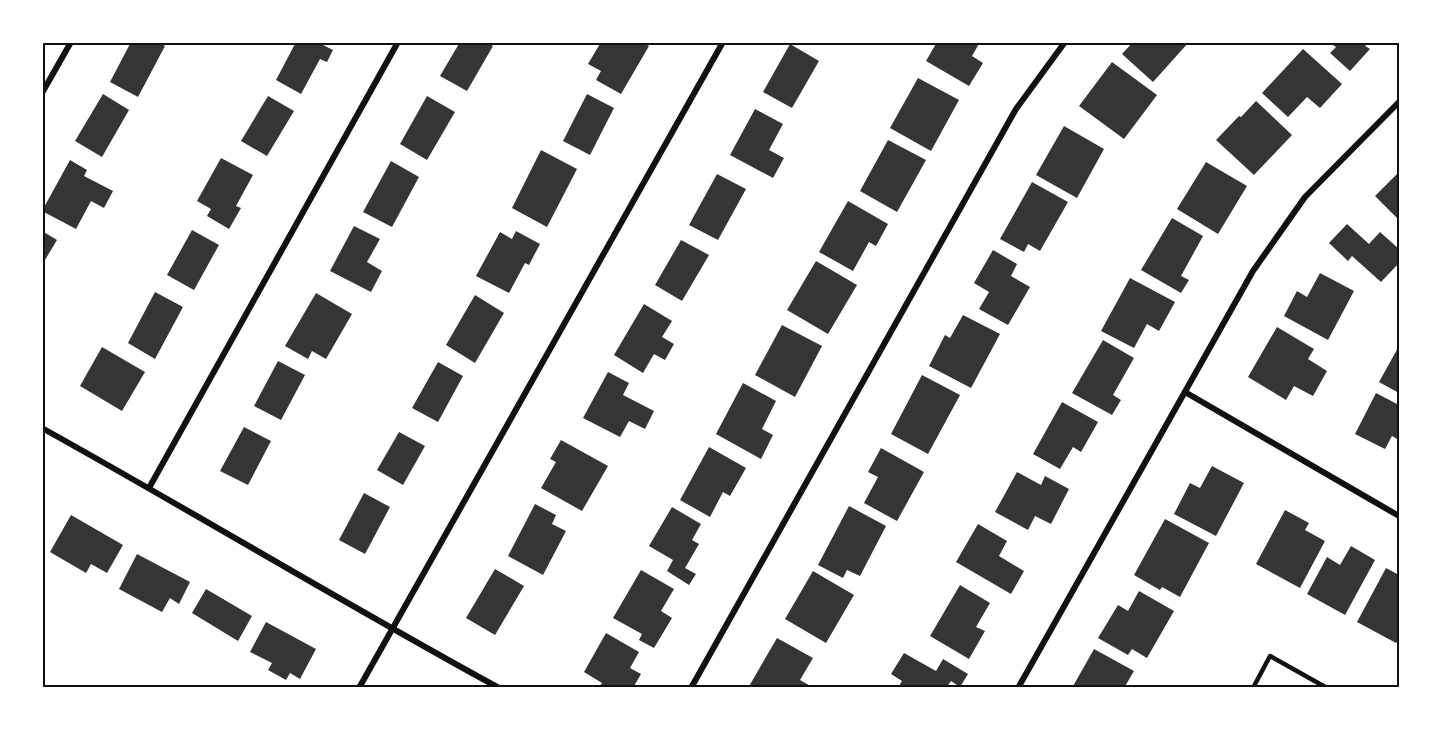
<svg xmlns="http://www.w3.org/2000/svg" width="1441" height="730" viewBox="0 0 1441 730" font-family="'DejaVu Sans',sans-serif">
<rect width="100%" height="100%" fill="#fff"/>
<g fill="#353535">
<path d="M131 42H157L165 46 138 97 110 82Z"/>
<path d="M296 42H323L321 44 333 50 327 62 320 59 301 94 276 80Z"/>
<path d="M460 42H485L493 46 467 91 440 76Z"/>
<path d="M601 42H641L649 46 621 94 596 80 601 71 588 64Z"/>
<path d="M937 42H980L972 56 983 63 969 86 926 61Z"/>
<path d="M1133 42H1189L1153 82 1122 54Z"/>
<path d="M1329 42H1369L1365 46 1370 49 1350 71 1330 53 1336 47Z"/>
<path d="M790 44 819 61 792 108 763 92Z"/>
<path d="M1303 49 1342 84 1320 108 1307 97 1288 117 1262 93Z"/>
<path d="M1112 62 1157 95 1124 139 1079 106Z"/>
<path d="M918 78 959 100 931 151 890 128Z"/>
<path d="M103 94 129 110 102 157 75 141Z"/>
<path d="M587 94 614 108 590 155 563 141Z"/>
<path d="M268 96 294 111 267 156 241 141Z"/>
<path d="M427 96 455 112 427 160 400 144Z"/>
<path d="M1256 101 1292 135 1254 175 1216 140 1239 116 1241 117Z"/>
<path d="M755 109 783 124 769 150 784 158 773 178 730 155Z"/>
<path d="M1064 126 1104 149 1077 198 1036 175Z"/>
<path d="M888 140 926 160 897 212 860 191Z"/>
<path d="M541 150 577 169 547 227 512 208Z"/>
<path d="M221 158 253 175 236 206 241 208 229 229 207 216 211 209 197 201Z"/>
<path d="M70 160 87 170 84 176 113 191 104 208 91 201 76 229 42 211Z"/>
<path d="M391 161 419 177 392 227 363 212Z"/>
<path d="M1206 162 1247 186 1218 234 1177 209Z"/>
<path d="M1399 172V220L1375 196Z"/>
<path d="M717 174 746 189 718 240 689 225Z"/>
<path d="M1032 182 1068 202 1040 251 1028 244 1024 252 1000 239Z"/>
<path d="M848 201 888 224 876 246 869 242 853 271 819 252Z"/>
<path d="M1172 218 1203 236 1181 276 1189 280 1181 293 1141 270Z"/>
<path d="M1347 224 1369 244 1380 232 1399 249V263L1381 282 1352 256 1348 261 1329 243Z"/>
<path d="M354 226 380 239 367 262 382 271 371 292 330 271Z"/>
<path d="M192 230 219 245 194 290 167 275Z"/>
<path d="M42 231 57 240 42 265Z"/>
<path d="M516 231 540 244 529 265 525 263 509 293 476 276 500 232 512 239Z"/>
<path d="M681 240 709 255 682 301 655 285Z"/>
<path d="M993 250 1017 264 1011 276 1030 287 1008 325 979 309 989 292 974 283Z"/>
<path d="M816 261 857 285 828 334 787 310Z"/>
<path d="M1320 273 1354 291 1328 340 1284 316 1297 291 1307 297Z"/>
<path d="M1130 278 1175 302 1159 331 1147 324 1134 348 1101 331Z"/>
<path d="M155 292 183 307 155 359 128 343Z"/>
<path d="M316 293 352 314 326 359 312 351 308 359 285 346Z"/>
<path d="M475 295 504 313 475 363 446 345Z"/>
<path d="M644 304 672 321 662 337 674 344 665 360 654 354 643 373 614 355Z"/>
<path d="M963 315 1000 334 971 388 929 366 945 335 950 338Z"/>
<path d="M782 325 822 346 795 397 755 375Z"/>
<path d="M1277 327 1314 349 1308 359 1327 371 1313 396 1294 386 1286 400 1248 377Z"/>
<path d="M1103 340 1134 358 1113 395 1121 400 1112 415 1072 393Z"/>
<path d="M1399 346V393L1379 382Z"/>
<path d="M102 347 145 372 122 411 80 386Z"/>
<path d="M278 361 305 375 281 420 254 406Z"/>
<path d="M438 362 463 376 438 422 412 408Z"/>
<path d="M608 372 629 383 623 395 654 411 645 429 629 421 620 437 583 418Z"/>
<path d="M922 375 960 395 928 454 891 434Z"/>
<path d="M743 383 776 401 762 429 773 435 761 459 716 434Z"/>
<path d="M1376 393 1399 405V440L1392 436 1385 449 1355 434Z"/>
<path d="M1062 402 1098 422 1081 452 1073 447 1060 469 1033 454Z"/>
<path d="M244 427 271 441 248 485 220 471Z"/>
<path d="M399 432 425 446 403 485 377 470Z"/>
<path d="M561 440 608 466 582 511 541 488 556 462 550 459Z"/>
<path d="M709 447 746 468 730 496 723 492 710 517 680 500Z"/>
<path d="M881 448 924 472 897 521 864 503 878 477 868 472Z"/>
<path d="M1212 466 1244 483 1216 536 1174 514 1190 483 1200 488Z"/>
<path d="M1017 472 1041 485 1045 476 1069 489 1051 524 1035 516 1028 530 995 512Z"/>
<path d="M364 493 390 507 365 554 339 540Z"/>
<path d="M535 504 556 515 552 524 566 531 543 575 508 556Z"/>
<path d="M849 506 886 526 860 576 847 570 843 578 818 565Z"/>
<path d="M672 507 701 524 692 540 699 544 685 568 696 574 689 585 667 571 673 560 649 546Z"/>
<path d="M1285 510 1309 523 1305 530 1325 541 1300 588 1256 564Z"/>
<path d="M71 515 123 545 107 573 91 564 86 573 50 552Z"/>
<path d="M1165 519 1209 543 1180 597 1162 587 1160 590 1134 575Z"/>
<path d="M978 524 1007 541 999 556 1024 571 1011 594 956 562Z"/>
<path d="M1351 546 1375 560 1345 615 1307 594 1327 557 1340 565Z"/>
<path d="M137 554 190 582 179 604 170 598 162 612 119 589Z"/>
<path d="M1386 568 1399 575V639L1396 643 1357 622Z"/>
<path d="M495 569 524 586 495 635 466 618Z"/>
<path d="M641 570 674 589 661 611 672 618 654 648 639 640 642 634 613 618Z"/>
<path d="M813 571 854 595 826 643 785 619Z"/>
<path d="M960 585 990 603 976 627 985 631 969 659 930 636Z"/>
<path d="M206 589 252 616 238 641 192 613Z"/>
<path d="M1139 591 1174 611 1147 658 1132 649 1128 655 1098 638 1118 605 1128 611Z"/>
<path d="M266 622 316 649 300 679 290 673 286 680 268 670 272 663 250 652Z"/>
<path d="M606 633 639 652 630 668 641 674 633 688H599L602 683 584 672Z"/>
<path d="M777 638 813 658 800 680 814 688H748Z"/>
<path d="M1094 649 1134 671 1124 688H1072Z"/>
<path d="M904 653 936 671 943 659 968 674 960 687 951 681 946 688H898L902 681 891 674Z"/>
</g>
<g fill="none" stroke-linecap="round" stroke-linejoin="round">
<path stroke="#111" stroke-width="4.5" d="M1253 688 1270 656 1327 688"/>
<g stroke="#111" stroke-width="6">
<path d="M42 93 71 42"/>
<path d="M1185 392 1399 516"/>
<path d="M42 428C195 513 345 604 499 688"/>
<path d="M149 488 398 42"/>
<path d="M359 688 723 42"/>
<path d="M691 688 1016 109 1065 42"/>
<path d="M1018 688 1253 271 1305 197 1399 102"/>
</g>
</g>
<rect width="1441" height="730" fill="none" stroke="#ffffff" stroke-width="87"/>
<rect x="44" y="44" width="1354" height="642" fill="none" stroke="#111" stroke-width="2"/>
</svg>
